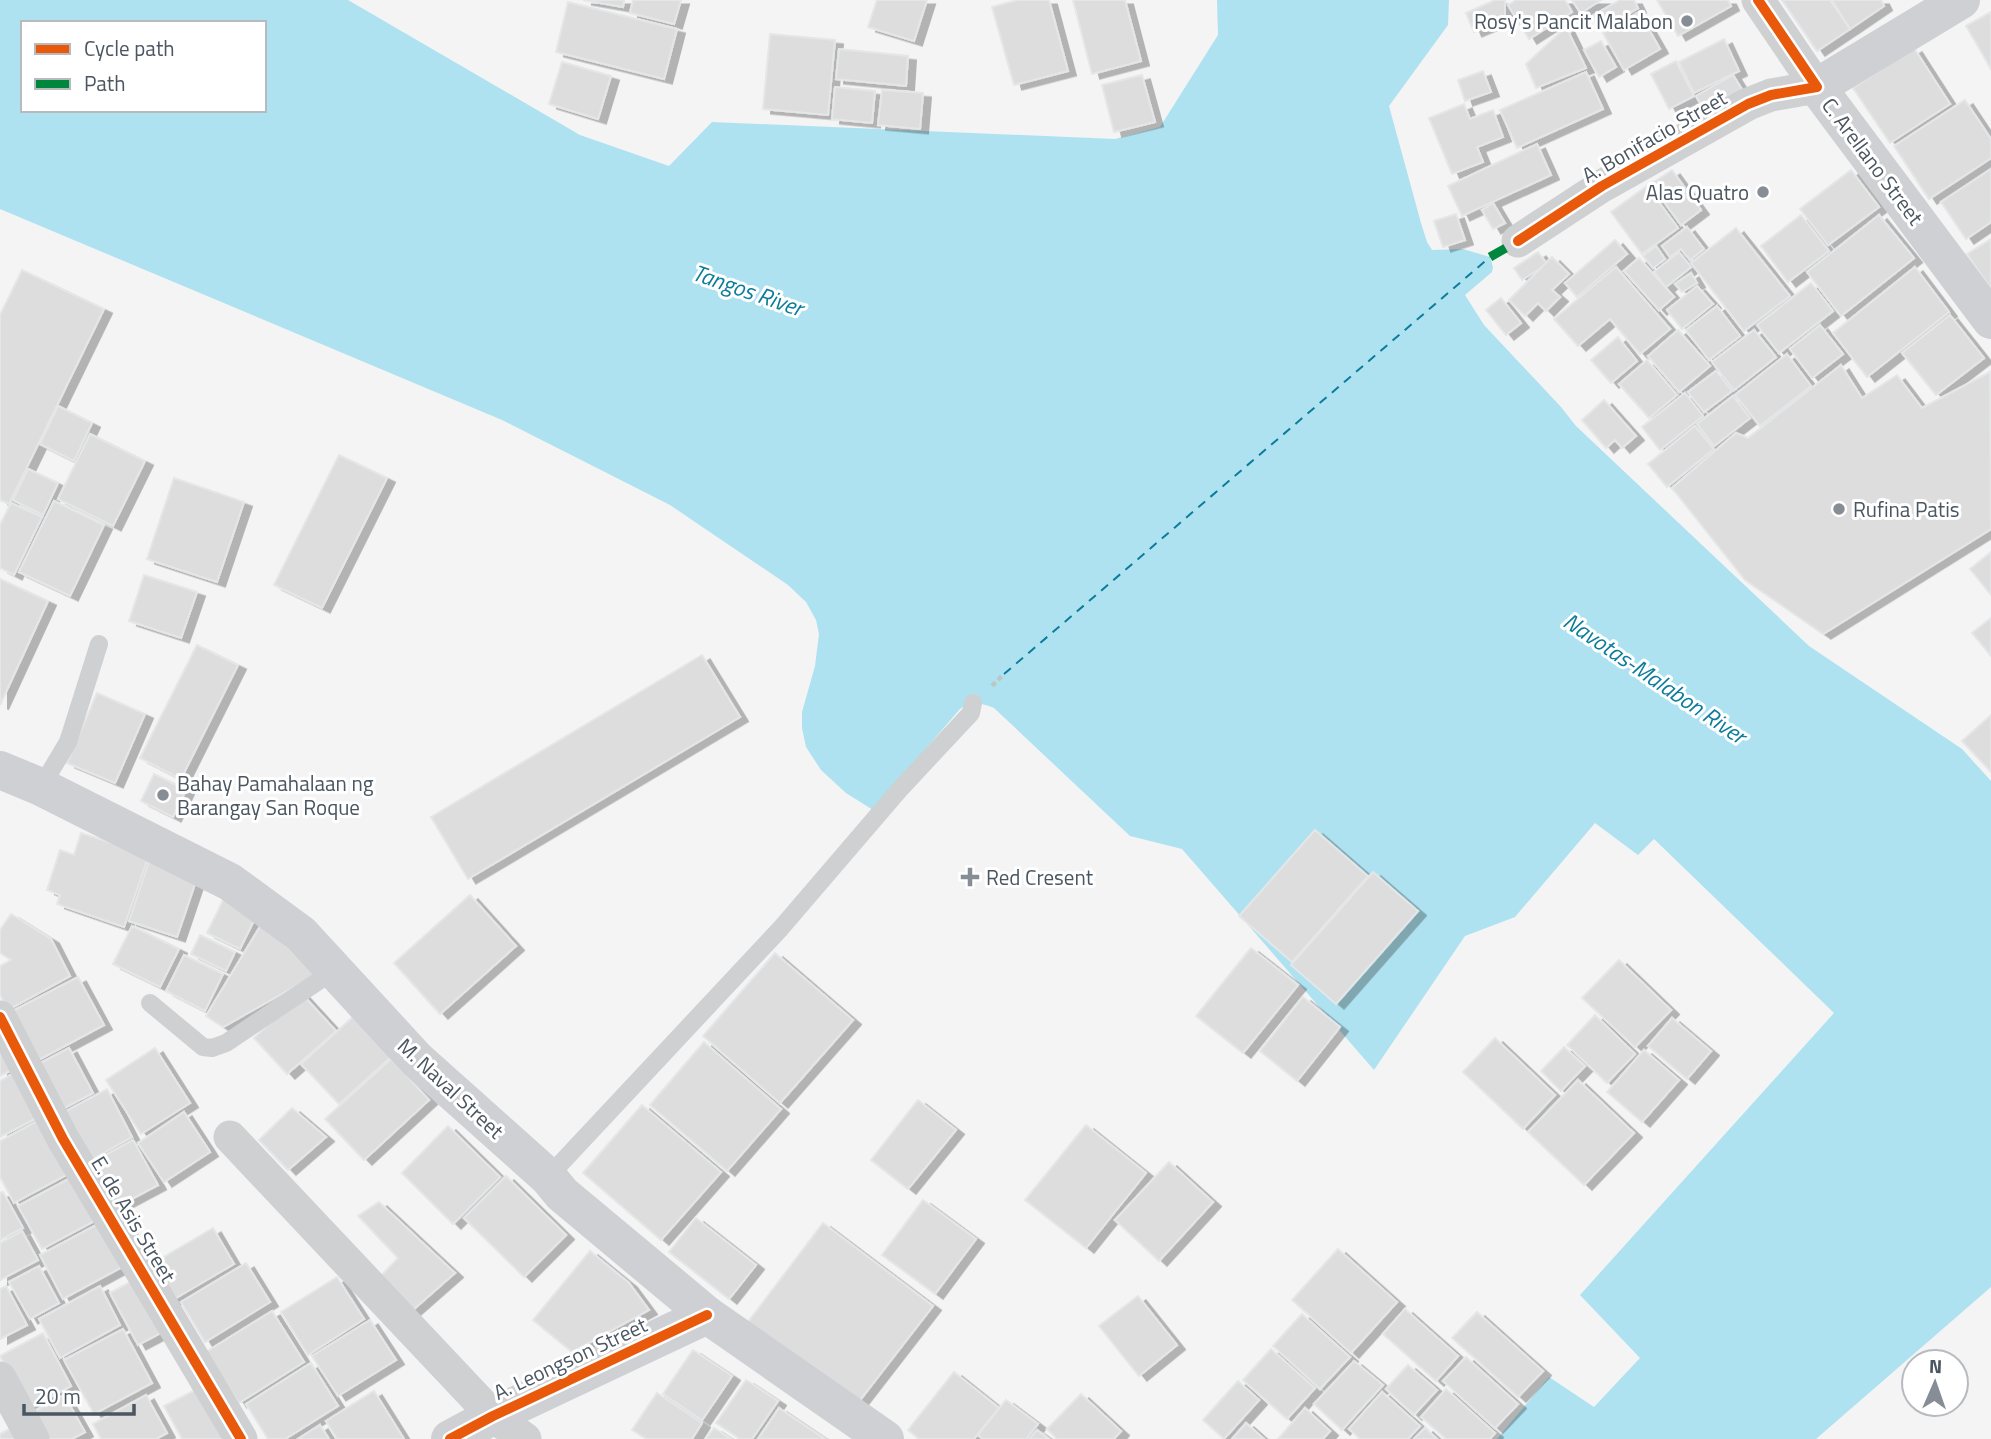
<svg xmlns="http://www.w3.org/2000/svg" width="1991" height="1439" viewBox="0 0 1991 1439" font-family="'Titillium Web',sans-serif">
<defs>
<filter id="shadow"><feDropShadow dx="8" dy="4.5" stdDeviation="0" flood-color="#0004"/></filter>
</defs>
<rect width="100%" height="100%" fill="#f4f4f4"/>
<path fill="#aee2f0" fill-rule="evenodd" d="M0 0H348L580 135 669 166 712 122 1115 139 1160 127 1218 35 1217 0H1449L1448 25 1389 106 1421 223 1427 242 1432 250 1463 249 1490 257 1493 267 1492 272 1465 295 1484 325 1561 407 1576 426 1809 646 1962 749 1991 781V1287L1816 1439H1497L1549 1377 1594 1407 1640 1358 1580 1295 1834 1013 1654 839 1638 855 1595 823 1515 917 1465 936 1374 1070 1182 849 1130 836 994 708C981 703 972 701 960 709L873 810 846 793 821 770 806 747 802 728V712L815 666 819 634 816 620 806 602 788 585 670 505 502 420 0 209ZM23 23H264V110H23Z"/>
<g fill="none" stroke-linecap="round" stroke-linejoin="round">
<path stroke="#0c7c9b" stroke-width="2" stroke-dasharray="9 7" stroke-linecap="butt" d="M1004 674 1490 257"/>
</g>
<g fill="#ddddde" stroke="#e5e6e7" stroke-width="2" filter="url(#shadow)">
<path d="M583 0H624L623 7Z"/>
<path d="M633 0H681L674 24 630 13Z"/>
<path d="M877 0H927L914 41 868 27Z"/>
<path d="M1018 0H1049L1068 71 1014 85 992 7Z"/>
<path d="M1073 0H1125L1141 61 1092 74Z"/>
<path d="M1495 0H1505V19L1474 32 1466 13Z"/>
<path d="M1516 0H1565L1572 12 1529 39 1508 5Z"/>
<path d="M1572 0H1601L1581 13Z"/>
<path d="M1620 0H1634L1638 8 1601 30 1592 16Z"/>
<path d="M1657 0H1728L1731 6 1678 36Z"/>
<path d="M1782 0H1830L1850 29 1817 51Z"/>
<path d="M1832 0H1881L1884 6 1850 29Z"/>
<path d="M568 2 677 29 664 79 556 52Z"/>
<path d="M1639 12 1660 49 1624 70 1603 33Z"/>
<path d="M1991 12V69L1966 26Z"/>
<path d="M1566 27 1586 68 1536 88 1526 64Z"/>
<path d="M770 34 835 40 828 115 763 109Z"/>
<path d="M1724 39 1739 71 1694 93 1679 62Z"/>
<path d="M1601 41 1616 67 1599 77 1584 50Z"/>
<path d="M1914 48 1950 104 1890 143 1853 88Z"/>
<path d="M839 49 908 56 906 86 836 79Z"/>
<path d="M1676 61 1694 96 1669 109 1651 74Z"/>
<path d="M562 62 611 76 598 119 549 104Z"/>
<path d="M1483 71 1491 92 1465 101 1458 80Z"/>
<path d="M1586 72 1603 109 1517 148 1500 110Z"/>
<path d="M1142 75 1155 122 1114 132 1102 85Z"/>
<path d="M1733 75 1746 96 1708 117 1696 96Z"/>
<path d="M835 87 875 91 872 123 832 119Z"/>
<path d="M882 90 923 93 920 129 878 125Z"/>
<path d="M1965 100 1991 139V158L1929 199 1894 146Z"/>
<path d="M1464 104 1470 119 1493 110 1503 137 1477 147 1483 162 1452 174 1429 118Z"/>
<path d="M1537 144 1551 175 1462 216 1448 186Z"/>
<path d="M1991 169V222L1966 239 1941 202Z"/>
<path d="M1672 170 1701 210 1681 225 1651 184Z"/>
<path d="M1851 170 1879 207 1828 245 1800 209Z"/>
<path d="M1647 186 1678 228 1642 254 1611 212Z"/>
<path d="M1493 203 1505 223 1493 229 1482 210Z"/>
<path d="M1456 214 1465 240 1443 247 1434 221Z"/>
<path d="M1801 215 1829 251 1788 282 1761 246Z"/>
<path d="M1879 215 1914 258 1841 316 1807 272Z"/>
<path d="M1687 227 1704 249 1690 260 1681 249 1670 257 1662 246Z"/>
<path d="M1736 228 1790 296 1744 331 1691 263Z"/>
<path d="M1991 239V289L1967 254Z"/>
<path d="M1615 240 1627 254 1577 297 1565 283Z"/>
<path d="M1656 246 1665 259 1653 268 1643 256Z"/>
<path d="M1538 252 1547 264 1522 280 1514 268Z"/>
<path d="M1679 252 1691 267 1666 287 1654 272Z"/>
<path d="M1552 257 1569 274 1552 290 1560 297 1546 311 1538 303 1525 316 1509 300Z"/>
<path d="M1639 258 1674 297 1659 310 1624 271Z"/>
<path d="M1616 267 1670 329 1640 354 1610 319 1578 346 1554 319Z"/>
<path d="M1915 267 1949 312 1867 377 1833 333Z"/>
<path d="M22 270 104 309 9 504 0 500V315Z"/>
<path d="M1691 273 1697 283 1682 292 1675 284Z"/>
<path d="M1811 283 1833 311 1779 353 1757 325Z"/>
<path d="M1697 286 1713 304 1682 329 1667 310Z"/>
<path d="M1501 298 1521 323 1506 335 1486 310Z"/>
<path d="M1717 306 1740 336 1709 360 1686 330Z"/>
<path d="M1950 315 1984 358 1936 395 1902 353Z"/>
<path d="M1820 325 1843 354 1812 378 1790 349Z"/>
<path d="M1678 330 1710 366 1679 392 1648 356Z"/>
<path d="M1754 330 1776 357 1734 390 1712 362Z"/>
<path d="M1618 337 1637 361 1611 383 1591 360Z"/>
<path d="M1787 354 1811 386 1760 426 1735 395Z"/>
<path d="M1647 360 1677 395 1649 418 1619 384Z"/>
<path d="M1841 365 1862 398 1897 375 1922 408 1990 372 1991 529 1823 634 1745 580 1672 488 1736 433 1748 438Z"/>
<path d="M1716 371 1732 391 1704 412 1688 392Z"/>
<path d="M1685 393 1703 416 1660 450 1642 427Z"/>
<path d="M1733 396 1750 418 1714 446 1697 424Z"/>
<path d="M1604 400 1636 436 1622 448 1615 440 1606 448 1582 420Z"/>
<path d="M58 406 92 423 74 461 40 444Z"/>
<path d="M1695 426 1714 449 1667 487 1648 464Z"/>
<path d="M90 434 145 461 113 526 58 499Z"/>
<path d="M339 455 387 478 322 608 274 585Z"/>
<path d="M28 469 58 483 43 515 13 500Z"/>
<path d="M174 478 244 502 217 582 147 559Z"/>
<path d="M54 501 104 525 70 596 19 572Z"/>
<path d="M11 503 42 517 14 575 0 568V525Z"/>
<path d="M1991 552V595L1970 569Z"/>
<path d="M144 575 197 592 181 638 129 621Z"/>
<path d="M0 579 48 601 0 705Z"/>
<path d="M1991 618V656L1972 633Z"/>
<path d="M197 645 238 665 181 779 140 758Z"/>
<path d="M702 655 740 717 468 879 431 817Z"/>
<path d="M97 693 145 714 115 783 67 763Z"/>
<path d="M1991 715V772L1962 741Z"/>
<path d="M154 774 186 790 173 817 141 801Z"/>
<path d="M1315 830 1368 876 1292 962 1239 916Z"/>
<path d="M81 833 149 855 124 927 57 904 60 895 47 890 60 850 74 855Z"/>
<path d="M151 856 199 872 177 937 129 921Z"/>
<path d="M1373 872 1418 911 1336 1004 1291 965Z"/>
<path d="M470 895 516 946 440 1014 394 963Z"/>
<path d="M225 896 258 912 240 949 207 933Z"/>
<path d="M11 914 51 939 70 976 8 1010 0 995V966L11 960 0 953V930Z"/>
<path d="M261 925 319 973 223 1027 206 1016Z"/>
<path d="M132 926 179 949 160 987 113 964Z"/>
<path d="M200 935 235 952 226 971 191 954Z"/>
<path d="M1251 948 1298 985 1243 1053 1196 1016Z"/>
<path d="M775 953 853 1020 780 1103 703 1036Z"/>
<path d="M184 955 223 974 205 1011 166 991Z"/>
<path d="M1619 960 1671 1010 1635 1047 1582 998Z"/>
<path d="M78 977 104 1025 33 1063 7 1014Z"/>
<path d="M302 994 336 1031 287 1074 254 1038Z"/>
<path d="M1303 997 1340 1027 1297 1081 1260 1051Z"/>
<path d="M355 1015 392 1056 339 1104 301 1064Z"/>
<path d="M1595 1015 1635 1054 1607 1083 1567 1045Z"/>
<path d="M1672 1018 1711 1051 1687 1079 1648 1046Z"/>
<path d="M0 1034 18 1067 0 1076Z"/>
<path d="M1495 1038 1555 1095 1523 1129 1463 1072Z"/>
<path d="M704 1042 781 1109 727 1171 650 1105Z"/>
<path d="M1564 1047 1585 1066 1561 1091 1541 1071Z"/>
<path d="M69 1048 93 1093 55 1113 31 1068Z"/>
<path d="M155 1048 190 1103 141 1134 106 1080Z"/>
<path d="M1644 1050 1679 1080 1642 1122 1607 1092Z"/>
<path d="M391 1059 429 1100 364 1160 325 1119Z"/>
<path d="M12 1074 37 1118 0 1137V1081Z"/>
<path d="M1578 1080 1634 1133 1584 1185 1528 1132Z"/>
<path d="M107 1089 132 1137 87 1162 61 1114Z"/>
<path d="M918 1100 956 1130 908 1189 871 1160Z"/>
<path d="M642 1105 721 1172 661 1240 583 1173Z"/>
<path d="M292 1108 326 1137 288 1170 259 1140Z"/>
<path d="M184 1112 210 1152 164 1182 138 1143Z"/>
<path d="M39 1120 68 1174 14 1203 0 1177V1141Z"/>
<path d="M1086 1125 1146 1173 1086 1248 1025 1200Z"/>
<path d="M448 1126 500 1177 453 1224 402 1173Z"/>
<path d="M133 1140 158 1185 117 1207 92 1162Z"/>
<path d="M1169 1162 1213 1202 1159 1261 1115 1220Z"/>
<path d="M74 1176 98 1219 42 1249 18 1206Z"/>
<path d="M506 1176 566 1235 524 1277 464 1218Z"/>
<path d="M3 1192 23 1228 0 1240V1193Z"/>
<path d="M923 1200 976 1239 935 1294 882 1255Z"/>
<path d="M379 1202 455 1273 406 1316 375 1282 398 1258 358 1216Z"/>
<path d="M696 1218 756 1265 729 1299 669 1252Z"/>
<path d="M823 1223 933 1306 857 1404 748 1322Z"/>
<path d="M98 1224 122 1267 63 1299 40 1255Z"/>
<path d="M213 1228 234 1264 171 1301 150 1265Z"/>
<path d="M22 1231 38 1260 0 1280V1243Z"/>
<path d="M1338 1249 1397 1302 1351 1353 1292 1300Z"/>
<path d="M590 1251 629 1283 649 1310 572 1352 533 1320Z"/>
<path d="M246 1263 270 1302 205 1342 181 1302Z"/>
<path d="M39 1266 59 1303 30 1319 9 1282Z"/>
<path d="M141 1276 170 1328 138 1345 110 1293Z"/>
<path d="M337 1277 364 1319 308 1355 281 1312Z"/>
<path d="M6 1286 27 1325 0 1339V1289Z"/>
<path d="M100 1286 120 1325 60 1358 39 1319Z"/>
<path d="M1138 1296 1177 1345 1139 1376 1099 1326Z"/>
<path d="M1405 1309 1458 1356 1436 1381 1383 1334Z"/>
<path d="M272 1311 304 1362 239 1403 206 1352Z"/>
<path d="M1477 1312 1543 1371 1518 1397 1452 1338Z"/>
<path d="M1302 1314 1350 1357 1320 1389 1273 1346Z"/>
<path d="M370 1320 396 1360 338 1396 312 1356Z"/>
<path d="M123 1329 152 1383 94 1414 64 1360Z"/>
<path d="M43 1333 71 1386 28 1409 0 1356Z"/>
<path d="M1271 1349 1315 1388 1287 1419 1243 1380Z"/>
<path d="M693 1350 732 1376 702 1420 663 1394Z"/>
<path d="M1466 1357 1518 1404 1495 1428 1443 1381Z"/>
<path d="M1354 1361 1383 1385 1342 1430 1314 1404Z"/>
<path d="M311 1363 338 1406 285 1439H268L246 1404Z"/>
<path d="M1408 1365 1437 1390 1414 1415 1386 1389Z"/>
<path d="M954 1372 999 1408 974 1439H919L908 1430Z"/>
<path d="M746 1380 778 1401 752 1439H740L716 1423Z"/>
<path d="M1238 1381 1259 1400 1224 1439 1203 1420Z"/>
<path d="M205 1385 232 1439H182L164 1406Z"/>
<path d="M1446 1389 1495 1433 1490 1439H1446L1421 1417Z"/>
<path d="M374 1391 404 1439H337L326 1421Z"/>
<path d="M1382 1392 1420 1426 1408 1439H1360L1349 1429Z"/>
<path d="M657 1393 702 1423 692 1439H647L632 1430Z"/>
<path d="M1081 1394 1121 1431 1114 1439H1057L1047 1429Z"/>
<path d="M64 1395 85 1432 72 1439H40L27 1415Z"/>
<path d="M146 1395 167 1433 156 1439H101L93 1424Z"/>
<path d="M1006 1400 1038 1424 1026 1439H983L978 1435Z"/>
<path d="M779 1408 825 1439H758Z"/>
<path d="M1305 1408 1330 1431 1323 1439H1278Z"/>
<path d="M1246 1423 1264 1439H1232Z"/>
<path d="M320 1425 329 1439H298Z"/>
<path d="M13 1427 20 1439H0V1434Z"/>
<path d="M714 1428 731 1439H706Z"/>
<path d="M1425 1428 1437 1439H1414Z"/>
<path d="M1037 1430 1049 1439H1029Z"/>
</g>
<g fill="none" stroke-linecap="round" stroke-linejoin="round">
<path stroke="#bcc7c4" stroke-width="4.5" stroke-dasharray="5 3.5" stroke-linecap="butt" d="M992 686 1004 674"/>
<g stroke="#ced0d2" stroke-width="18">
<path d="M41 787 68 742 99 644"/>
<path d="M150 1003 203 1047 212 1048 226 1043 335 970"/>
<path d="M548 1177 781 928 901 788 971 713 973 703"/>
</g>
<g stroke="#ced0d2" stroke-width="33">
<path d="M1518 241 1602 186 1748 104 1771 95 1817 87 1758 0"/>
<path d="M0 1017 63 1139 241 1439"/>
<path d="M230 1137 493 1416 525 1439"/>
<path d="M0 1378 33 1439"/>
</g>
<g stroke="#ced0d4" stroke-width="38">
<path d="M1961 0 1817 87 1991 320"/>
<path d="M0 770 41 787 230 882 301 934 417 1060 548 1177 562 1194 707 1315 885 1439"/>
<path d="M450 1439 493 1416 707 1315"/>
</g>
<path stroke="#00873e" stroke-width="9" stroke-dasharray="18 9" stroke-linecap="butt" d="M1490 257 1518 241"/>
<defs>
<g id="cycleway">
<path d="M1518 241 1602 186 1748 104 1771 95 1817 87 1758 0"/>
<path d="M0 1017 63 1139 241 1439"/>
<path d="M450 1439 493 1416 707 1315"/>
</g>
</defs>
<use href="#cycleway" stroke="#fff" stroke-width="15"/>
<use href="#cycleway" stroke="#e8590c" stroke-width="10"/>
</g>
<g fill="#868d94" stroke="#fff" stroke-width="2.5">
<circle cx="1687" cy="21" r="7"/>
<circle cx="1763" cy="192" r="7"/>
<circle cx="1839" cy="509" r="7"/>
<circle cx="163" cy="795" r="7"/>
<path d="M966.5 866.5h7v7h7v7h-7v7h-7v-7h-7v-7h7z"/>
</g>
<g text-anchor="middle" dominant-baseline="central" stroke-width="6" stroke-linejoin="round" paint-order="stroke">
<g font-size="21" fill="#4a5661" stroke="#fff" text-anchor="start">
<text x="1673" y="21" text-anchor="end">Rosy's Pancit Malabon</text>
<text x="1749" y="192" text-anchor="end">Alas Quatro</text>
<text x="1853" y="509">Rufina Patis</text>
<text x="177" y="783">Bahay Pamahalaan ng<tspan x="177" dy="24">Barangay San Roque</tspan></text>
<text x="986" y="877">Red Cresent</text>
</g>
<g font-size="21" fill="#4a5661" stroke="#fff">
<text transform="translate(1654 136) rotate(-30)">A. Bonifacio Street</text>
<text transform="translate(1873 161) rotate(53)">C. Arellano Street</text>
<text transform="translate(451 1088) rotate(43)">M. Naval Street</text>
<text transform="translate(134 1219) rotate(59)">E. de Asis Street</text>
<text transform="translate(570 1358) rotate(-25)">A. Leongson Street</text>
</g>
<g font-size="23" font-style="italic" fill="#0c7c9b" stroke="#fff">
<text transform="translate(748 290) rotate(19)">Tangos River</text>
<text transform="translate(1655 678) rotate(34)">Navotas-Malabon River</text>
</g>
</g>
<rect x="21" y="21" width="245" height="91" fill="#ffffff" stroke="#b7bbc0" stroke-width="2"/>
<rect x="35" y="44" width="35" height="10" fill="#e8590c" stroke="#b7bbc0" stroke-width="2"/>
<text x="84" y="56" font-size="21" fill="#4a5661">Cycle path</text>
<rect x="35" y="79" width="35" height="10" fill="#00873e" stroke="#b7bbc0" stroke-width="2"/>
<text x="84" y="91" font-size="21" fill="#4a5661">Path</text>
<g transform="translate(1935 1383) rotate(2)"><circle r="33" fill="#ffffff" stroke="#b7bbc0" stroke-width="2"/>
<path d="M0-5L12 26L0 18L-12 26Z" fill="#868d94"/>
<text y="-10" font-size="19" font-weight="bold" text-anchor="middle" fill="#4a5661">N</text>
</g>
<path d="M24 1404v10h110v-10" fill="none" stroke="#4a5661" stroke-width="3.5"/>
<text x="35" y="1404" font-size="21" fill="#4a5661" stroke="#ffffff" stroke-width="5" paint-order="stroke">20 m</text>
</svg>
